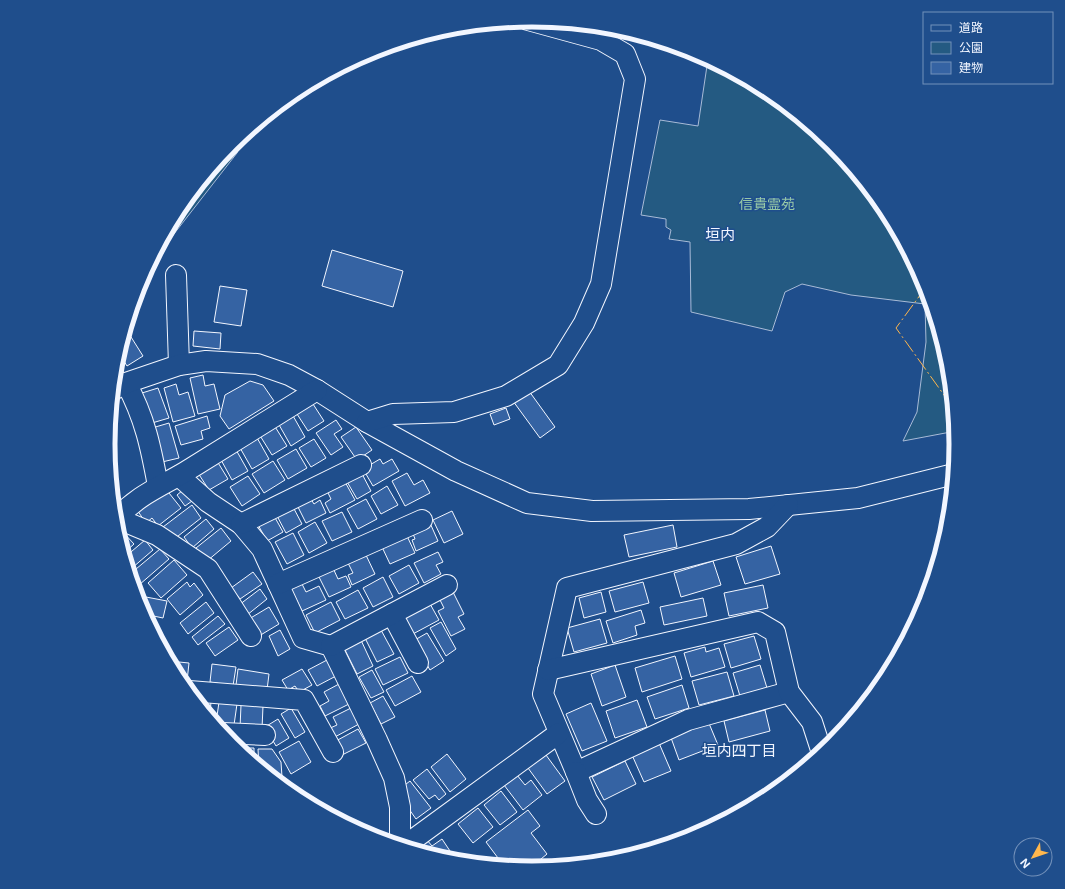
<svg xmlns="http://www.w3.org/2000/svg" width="1065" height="889" viewBox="0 0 1065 889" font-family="Inter,'Noto Sans JP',sans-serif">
<rect width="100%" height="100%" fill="#1f4e8c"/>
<g fill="#245a82" stroke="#a8bbd7">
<path d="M640 36 678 47 671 50Z"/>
<path d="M708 59 769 92 833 144 886 209 925 282 949 362 956 431 903 441 917 412 926 342 925 304 851 295 802 284 785 292 772 331 691 312 690 242 669 239 671 230 666 227V219L641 215 660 120 698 126Z"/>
<path d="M244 135 237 153 149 266 180 208 232 144Z"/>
</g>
<g fill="#3563a3" stroke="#f2f6ff">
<path d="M332 250 403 271 393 307 322 286Z"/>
<path d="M220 286 247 290 241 326 214 322Z"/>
<path d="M126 329 143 356 127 366 119 353Z"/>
<path d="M194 331 221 333 220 349 193 346Z"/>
<path d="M203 375 205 386 214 384 220 409 198 414 190 378Z"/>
<path d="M250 381 263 385 274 401 229 429 220 416 225 395Z"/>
<path d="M176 384 179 395 188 392 195 416 173 422 164 388Z"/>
<path d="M158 388 169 418 152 423 142 393Z"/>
<path d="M529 391 555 427 540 438 513 401Z"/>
<path d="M313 404 324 421 308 431 297 414Z"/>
<path d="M506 408 510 419 494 425 490 414Z"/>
<path d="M292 414 305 437 291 446 278 423Z"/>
<path d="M207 416 210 428 201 431 203 439 181 445 175 426Z"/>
<path d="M336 420 342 429 334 434 343 447 331 455 316 433Z"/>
<path d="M169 423 179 458 162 462 152 428Z"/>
<path d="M274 425 287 446 272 455 259 434Z"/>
<path d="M356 427 372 450 357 460 341 437Z"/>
<path d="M256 436 269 459 252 469 239 446Z"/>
<path d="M314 439 326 458 311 467 299 448Z"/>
<path d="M235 448 248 471 232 480 220 458Z"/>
<path d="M296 449 307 468 288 479 277 460Z"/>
<path d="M380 459 383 464 392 459 399 471 373 486 363 469Z"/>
<path d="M217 461 228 479 209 490 198 473Z"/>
<path d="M273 461 285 480 264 493 252 474Z"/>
<path d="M361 472 371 491 357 499 346 480Z"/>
<path d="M407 473 414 485 423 480 430 493 405 506 392 481Z"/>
<path d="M248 476 260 494 242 506 230 487Z"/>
<path d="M344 480 355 500 330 513 325 503 331 499 326 489Z"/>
<path d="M387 486 398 505 381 514 371 496Z"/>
<path d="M165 488 181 508 158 526 152 518 146 523 137 510Z"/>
<path d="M183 490 192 501 185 506 177 495Z"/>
<path d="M309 496 314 504 320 500 326 513 306 523 296 503Z"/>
<path d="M366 499 377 519 358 529 347 509Z"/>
<path d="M192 505 201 518 173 540 163 527Z"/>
<path d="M292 505 302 524 286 533 276 514Z"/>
<path d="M452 511 463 534 444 543 433 520Z"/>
<path d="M342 512 352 532 332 541 322 521Z"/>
<path d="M273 514 283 532 267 541 257 523Z"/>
<path d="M206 519 214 529 192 548 184 537Z"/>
<path d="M315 522 327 543 309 553 298 532Z"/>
<path d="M430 523 438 541 416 551 412 540 415 539 412 531Z"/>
<path d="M673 525 677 547 629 557 624 535Z"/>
<path d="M221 528 231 541 207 561 196 548Z"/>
<path d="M121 530 134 544 124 553 118 533Z"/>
<path d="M293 533 304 555 287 564 275 542Z"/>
<path d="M407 536 415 553 390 564 382 547Z"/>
<path d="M145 540 153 550 132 568 125 557Z"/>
<path d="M771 546 780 574 745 584 736 557Z"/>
<path d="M160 549 169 559 139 585 130 574Z"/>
<path d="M438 552 443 562 436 565 441 574 424 583 414 563Z"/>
<path d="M365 553 375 574 352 585 348 575 353 573 347 561Z"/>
<path d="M174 560 187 575 161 598 148 583Z"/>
<path d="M713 561 721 585 681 597 674 573Z"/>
<path d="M409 565 419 583 399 594 389 576Z"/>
<path d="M333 568 338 579 346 576 351 587 329 597 318 575Z"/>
<path d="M253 572 262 584 240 599 231 588Z"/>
<path d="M383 577 393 597 373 607 363 588Z"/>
<path d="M187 582 190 587 194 583 203 595 180 615 167 599Z"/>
<path d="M643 582 649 603 615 612 609 591Z"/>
<path d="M302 584 306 592 319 586 326 600 302 611 291 589Z"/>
<path d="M763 585 768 608 729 616 724 593Z"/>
<path d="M135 589 143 591 142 602H139Z"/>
<path d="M260 589 267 599 247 615 239 605Z"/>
<path d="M358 590 368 608 345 619 336 602Z"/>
<path d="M452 590 464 614 458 617 465 629 451 636 438 611 444 608 439 598Z"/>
<path d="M601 592 606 612 584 618 579 598Z"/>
<path d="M146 597 167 601 163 618 144 614 143 611Z"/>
<path d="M703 598 707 616 664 625 660 607Z"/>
<path d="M206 602 214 613 188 634 180 623Z"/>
<path d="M331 602 340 620 315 633 306 615Z"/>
<path d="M429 602 439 620 411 635 406 626 407 614Z"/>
<path d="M269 607 279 624 259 636 249 619Z"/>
<path d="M641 610 645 623 635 626 637 635 613 643 606 621Z"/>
<path d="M218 616 225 624 198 645 192 637Z"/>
<path d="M600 619 607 643 574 652 567 628Z"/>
<path d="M441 622 456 649 446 656 430 628Z"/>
<path d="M229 627 238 640 215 656 206 643Z"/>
<path d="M280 630 290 649 278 656 269 636Z"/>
<path d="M381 630 394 654 377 662 365 638Z"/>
<path d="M427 633 444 661 430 670 413 641Z"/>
<path d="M754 636 761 659 731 668 724 644Z"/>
<path d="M360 638 373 666 357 674 343 646Z"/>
<path d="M705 647 706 652 719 648 725 667 691 677 684 653Z"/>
<path d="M675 656 682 679 642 692 635 668Z"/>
<path d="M400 657 408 673 383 685 375 669Z"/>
<path d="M327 660 336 676 317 686 308 670Z"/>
<path d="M169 661 189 663 187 681H180Z"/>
<path d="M212 664 236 667 233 686 210 682Z"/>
<path d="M615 665 626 697 602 706 591 674Z"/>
<path d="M760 665 767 688 740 696 733 673Z"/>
<path d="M238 669 269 674 267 690 236 685Z"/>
<path d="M302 669 312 685 299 692 295 686 288 690 282 680Z"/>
<path d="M372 670 384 692 371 698 359 677Z"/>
<path d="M727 672 734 696 699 705 692 681Z"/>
<path d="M412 676 421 692 395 706 386 690Z"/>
<path d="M339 684 349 704 325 716 320 706 329 701 324 692Z"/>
<path d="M682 685 689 708 655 719 647 697Z"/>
<path d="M383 696 395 717 381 724 370 703Z"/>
<path d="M195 700 211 701 210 717Z"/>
<path d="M637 700 647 727 615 738 606 711Z"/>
<path d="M219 702 237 704 234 725 216 723Z"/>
<path d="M591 703 607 741 582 751 566 714Z"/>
<path d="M241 705 263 706 262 729 240 728Z"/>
<path d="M291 708 305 732 295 738 281 714Z"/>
<path d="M351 708 359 724 333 738 328 729 337 725 333 717Z"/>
<path d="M765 710 770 731 729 742 724 721Z"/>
<path d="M278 719 289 738 276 746 265 727Z"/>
<path d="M708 721 718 745 679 760 670 735Z"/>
<path d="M358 729 366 743 342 755 334 742Z"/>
<path d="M299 741 311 762 291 774 279 752Z"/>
<path d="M659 743 671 771 644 782 632 755Z"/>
<path d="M240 748H254V763L240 751Z"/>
<path d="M258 749H272L281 762 282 777 272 778 259 767Z"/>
<path d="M447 754 466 779 450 792 431 767Z"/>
<path d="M546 755 565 781 547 794 528 768Z"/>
<path d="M625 761 636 784 604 800 592 777Z"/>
<path d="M427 769 446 794 439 800 435 795 429 799 413 780Z"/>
<path d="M517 775 525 785 531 780 542 795 523 810 504 785Z"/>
<path d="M410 781 431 808 416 819 404 802 409 798 401 788Z"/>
<path d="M501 791 517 812 500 825 484 805Z"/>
<path d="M478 808 493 827 473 843 458 824Z"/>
<path d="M528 810 540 826 531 833 547 854 529 869 504 866 486 842Z"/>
<path d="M442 839 450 851 440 858 414 850 427 840 432 846Z"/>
</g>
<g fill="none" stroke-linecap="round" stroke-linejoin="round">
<defs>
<path id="service" d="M151 627H152"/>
<g id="minor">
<path d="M176 275 179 365"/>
<path d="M126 383C145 418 151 448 158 486"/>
<path d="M113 390 126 383 179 365 206 361 257 364 289 375 317 390 367 422 456 471 527 503 592 511 749 509 858 498 954 474"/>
<path d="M367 422 393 414 454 412 506 396 558 365 584 323 601 284 635 79 625 54 601 40 528 20"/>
<path d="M179 476 208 502 241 524 262 549 303 638 331 646 377 740 394 778 400 807V846"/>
<path d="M788 505 767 527 736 544 567 588 543 694 576 772 688 720 789 692"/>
<path d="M116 518 157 535 208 569 251 636"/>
<path d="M115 520C138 495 158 488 185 472 229 445 273 417 317 390"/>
<path d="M241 524 361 465"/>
<path d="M278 584 422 520"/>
<path d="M392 614 418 663"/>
<path d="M331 646 447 585"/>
<path d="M548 670 758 622 775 632 789 692 812 722 822 753"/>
<path d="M189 691 304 700 333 752"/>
<path d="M223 733 265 735"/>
<path d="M576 772 587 800 596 814"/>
<path d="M403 847 559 733"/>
</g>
</defs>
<use href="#service" stroke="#f2f6ff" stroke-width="12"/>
<use href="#minor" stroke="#f2f6ff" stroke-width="22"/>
<use href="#service" stroke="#1f4e8c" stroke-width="10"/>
<use href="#minor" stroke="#1f4e8c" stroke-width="20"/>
<path stroke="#ffb74d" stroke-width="1" stroke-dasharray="14 3 2 3" stroke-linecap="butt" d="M926 287 896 328 954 409"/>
</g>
<g text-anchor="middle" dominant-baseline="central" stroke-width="3" stroke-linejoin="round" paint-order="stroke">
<g font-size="14" fill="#97c8a6" stroke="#1f4e8c">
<text x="767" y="203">信貴霊苑</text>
</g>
<g font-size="15" fill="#f2f6ff" stroke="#1f4e8c">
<text x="720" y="234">垣内</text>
<text x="739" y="750">垣内四丁目</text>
</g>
</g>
<path d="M0 0H1065V889H0ZM115 444a417 417 0 1 1 834 0a417 417 0 1 1-834 0Z" fill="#1f4e8c" fill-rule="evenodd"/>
<path fill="none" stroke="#f2f6ff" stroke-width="5" d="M115 444a417 417 0 1 1 834 0a417 417 0 1 1-834 0Z"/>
<rect x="923" y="12" width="130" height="72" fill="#1f4e8c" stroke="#7391ba"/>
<rect x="931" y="25" width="20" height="6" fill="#1f4e8c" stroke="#7391ba"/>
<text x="959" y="32" font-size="12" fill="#f2f6ff">道路</text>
<rect x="931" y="42" width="20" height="12" fill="#245a82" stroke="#7391ba"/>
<text x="959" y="52" font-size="12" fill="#f2f6ff">公園</text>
<rect x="931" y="62" width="20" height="12" fill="#3563a3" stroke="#7391ba"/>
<text x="959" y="72" font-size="12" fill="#f2f6ff">建物</text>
<g transform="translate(1033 857) rotate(230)"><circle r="19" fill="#1f4e8c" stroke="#7391ba"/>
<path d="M0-3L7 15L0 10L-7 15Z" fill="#ffb74d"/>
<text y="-6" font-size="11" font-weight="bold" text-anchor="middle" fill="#f2f6ff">N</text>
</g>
</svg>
